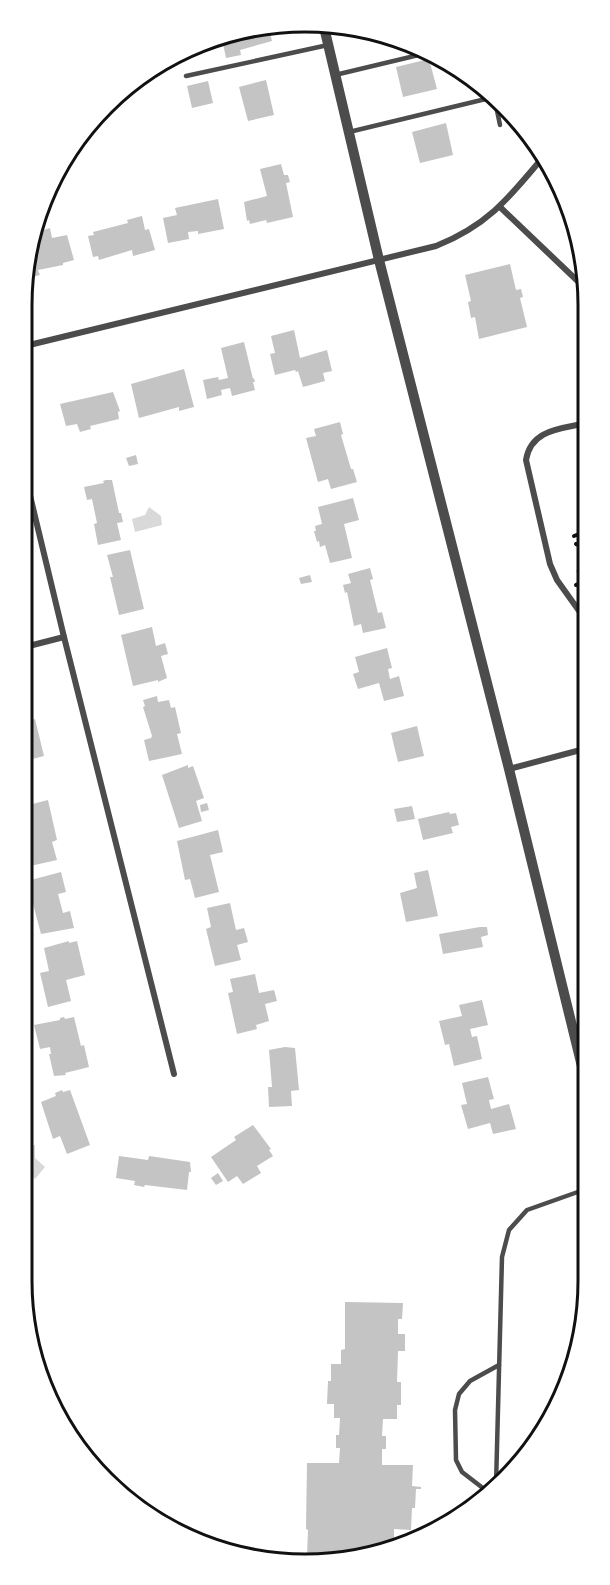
<svg xmlns="http://www.w3.org/2000/svg" width="610" height="1585" viewBox="0 0 610 1585" font-family="'Open Sans',sans-serif">
<rect width="100%" height="100%" fill="#fff"/>
<g fill="#d9d9d9">
<path d="M149 507 161 516 162 525 135 532 132 519 145 515Z"/>
<path d="M35 1145V1158L45 1167 35 1179 21 1168V1146Z"/>
</g>
<g fill="#c4c4c4">
<path d="M268 24 272 41 240 50 241 55 226 58 222 39Z"/>
<path d="M389 35 394 38 403 42 391 45Z"/>
<path d="M429 59 437 89 403 97 396 67Z"/>
<path d="M266 80 274 115 248 121 239 87Z"/>
<path d="M208 81 213 103 192 108 187 86Z"/>
<path d="M446 123 453 155 420 163 412 132Z"/>
<path d="M281 164 284 175H288L290 182 286 183 293 217 267 223 266 220 250 224 249 220 247 221 244 202 267 196 260 169Z"/>
<path d="M218 199 224 229 198 234V231L188 232 189 239 168 243 163 218 177 215 175 208Z"/>
<path d="M142 216 145 230 149 229 155 250 133 256 132 250 99 260 98 256 93 257 88 236 94 235 93 232 128 223 127 220Z"/>
<path d="M50 228 52 238 67 235 74 260 63 263V265L38 270 40 275 24 279 29 242 36 241 33 233Z"/>
<path d="M510 264 516 290 521 289 523 297 520 298 527 327 479 339 475 317 471 318 468 302 471 301 465 275Z"/>
<path d="M294 330 300 358 327 350 332 371 323 373 325 381 303 387 298 371 296 372 295 370 275 375 270 354 275 353 271 336Z"/>
<path d="M244 342 253 379 254 378 255 382H253L255 390 232 396 230 388 221 390 222 395 207 399 203 380 218 377 219 380 228 378 221 348Z"/>
<path d="M184 369 194 407 179 411V407L139 418 131 384Z"/>
<path d="M113 392 120 411 118 412 119 419 90 426 91 429 80 432 77 424 66 426 60 404Z"/>
<path d="M340 422 343 434 341 435 351 469H353L357 482 331 489 328 479 318 482 306 438 316 436 314 429Z"/>
<path d="M136 455 138 464 129 466 126 458Z"/>
<path d="M106 480H112L119 513H121L123 522 117 523 121 540 98 545 94 524 97 523 92 499 87 500 84 487 104 483 103 481Z"/>
<path d="M353 498 359 520 344 524 352 558 330 563 325 545 320 547 319 541 317 542 314 531H316L315 526 322 524 318 507Z"/>
<path d="M587 549V583L582 580 584 576 576 572 582 556 584 557Z"/>
<path d="M130 550 144 609 119 615 110 577H113L107 555Z"/>
<path d="M370 568 373 579 370 580 378 613 382 612 386 628 363 633 361 624 354 626 347 592 345 593 343 585 351 583 348 574Z"/>
<path d="M310 575 312 582 301 584 299 578Z"/>
<path d="M152 627 156 646 165 643 168 654 161 656 167 678 158 682V680L133 686 121 635Z"/>
<path d="M387 648 392 668 388 669 390 679 399 676 404 696 384 701 379 683 358 689 353 674 359 672 355 657Z"/>
<path d="M157 696 158 702 169 700 171 708 175 707 181 733 177 734 182 754 149 761 144 740 151 738 152 736 143 707 145 706 143 700Z"/>
<path d="M21 715 24 722 35 719 44 756 21 762Z"/>
<path d="M417 726 424 756 398 762 391 733Z"/>
<path d="M188 765V768L193 766 204 798 196 801 202 821 179 828 162 775Z"/>
<path d="M48 800 57 840 52 842 57 860 30 866 24 838 28 837 21 807Z"/>
<path d="M207 803 209 810 201 812 200 805Z"/>
<path d="M412 806 415 819 397 822 394 809Z"/>
<path d="M449 812 450 814 456 813 459 825 451 827 453 833 423 840 418 819Z"/>
<path d="M218 830 223 852 210 855 219 892 195 898 190 879 185 880 177 841Z"/>
<path d="M428 870 438 916 406 922 400 893 417 888 414 873Z"/>
<path d="M61 872 66 892 58 894 63 913 70 911 74 928 41 934 27 881Z"/>
<path d="M230 903 236 930 244 928 248 942 237 945 241 960 215 966 206 929 211 927 207 908Z"/>
<path d="M480 927H487L488 935 481 937 483 947 443 954 439 934Z"/>
<path d="M69 941V943L77 941 85 975 66 980 71 1001 48 1007 40 973 49 971 44 948Z"/>
<path d="M255 974 259 993 274 990 277 1001 265 1004 269 1021 256 1025 257 1029 237 1034 228 993 233 992 230 979Z"/>
<path d="M482 1000 488 1025 470 1029 472 1037 477 1036 482 1059 454 1066 449 1044 445 1045 439 1021 462 1016 459 1005Z"/>
<path d="M64 1017 65 1019 74 1017 81 1046 84 1045 89 1067 65 1073 66 1075 54 1076 49 1054H51L50 1047 40 1049 34 1025 60 1020V1018Z"/>
<path d="M285 1047 295 1048 299 1090 291 1091 292 1106 269 1107 268 1087H272L269 1050Z"/>
<path d="M488 1077 494 1099 489 1100 491 1109 509 1104 516 1129 493 1134 490 1123 468 1129 461 1105 467 1104 462 1083Z"/>
<path d="M62 1090 63 1092 70 1090 90 1145 67 1154 60 1136 53 1139 41 1102 56 1096 55 1093Z"/>
<path d="M253 1125 271 1149 269 1150 273 1156 257 1166 261 1173 243 1184 237 1176 228 1182 211 1157 236 1140 234 1137Z"/>
<path d="M119 1156 148 1160 149 1156 190 1162 191 1172H189L187 1190 145 1185 144 1187 134 1185 135 1181 116 1178Z"/>
<path d="M218 1173 223 1181 216 1185 211 1178Z"/>
<path d="M345 1302 403 1303 402 1319H398V1334H405V1351H398L397 1382H401V1405H397V1419H383L382 1436H386V1449H382V1465H413L412 1486 421 1487V1489H416L415 1508H412L411 1530 394 1529V1541L397 1540V1544L361 1558 317 1560V1556H307L308 1530 306 1529 307 1463H339L340 1448H336V1435H339L340 1418H334V1404H327L328 1381H331V1364H341V1350L345 1349Z"/>
</g>
<g fill="none" stroke-linecap="round" stroke-linejoin="round">
<g stroke="#111" stroke-width="4">
<path d="M574 536 587 531"/>
<path d="M576 544 587 548"/>
<path d="M576 585 585 582"/>
<path d="M588 800C580 809 581 819 581 830L584 833 588 832"/>
</g>
<g stroke="#4c4c4c" stroke-width="4.5">
<path d="M335 75 427 53"/>
<path d="M186 76 328 45"/>
<path d="M494 96 500 125"/>
<path d="M349 132 494 97"/>
<path d="M496 1485 502 1257 509 1230 527 1210 589 1188"/>
<path d="M488 1492 462 1472 456 1460 455 1410 459 1394 470 1381 499 1365"/>
</g>
<g stroke="#4c4c4c" stroke-width="6">
<path d="M500 207 587 290"/>
<path d="M21 347 436 246C488 225 509 198 544 156"/>
<path d="M587 423C561 429 531 429 526 460L550 564 557 580 587 622"/>
<path d="M21 458 64 637 174 1074"/>
<path d="M21 648 64 637"/>
<path d="M509 769 588 748"/>
</g>
<path stroke="#4c4c4c" stroke-width="10" d="M324 27 379 260 509 769 589 1095"/>
</g>
<path d="M0 0H610V1585H0ZM305 32H305A273 273 0 0 1 578 305V1281A273 273 0 0 1 305 1554H305A273 273 0 0 1 32 1281V305A273 273 0 0 1 305 32Z" fill="#fff" fill-rule="evenodd"/>
<path fill="none" stroke="#111" stroke-width="3" d="M305 32H305A273 273 0 0 1 578 305V1281A273 273 0 0 1 305 1554H305A273 273 0 0 1 32 1281V305A273 273 0 0 1 305 32Z"/>
</svg>
